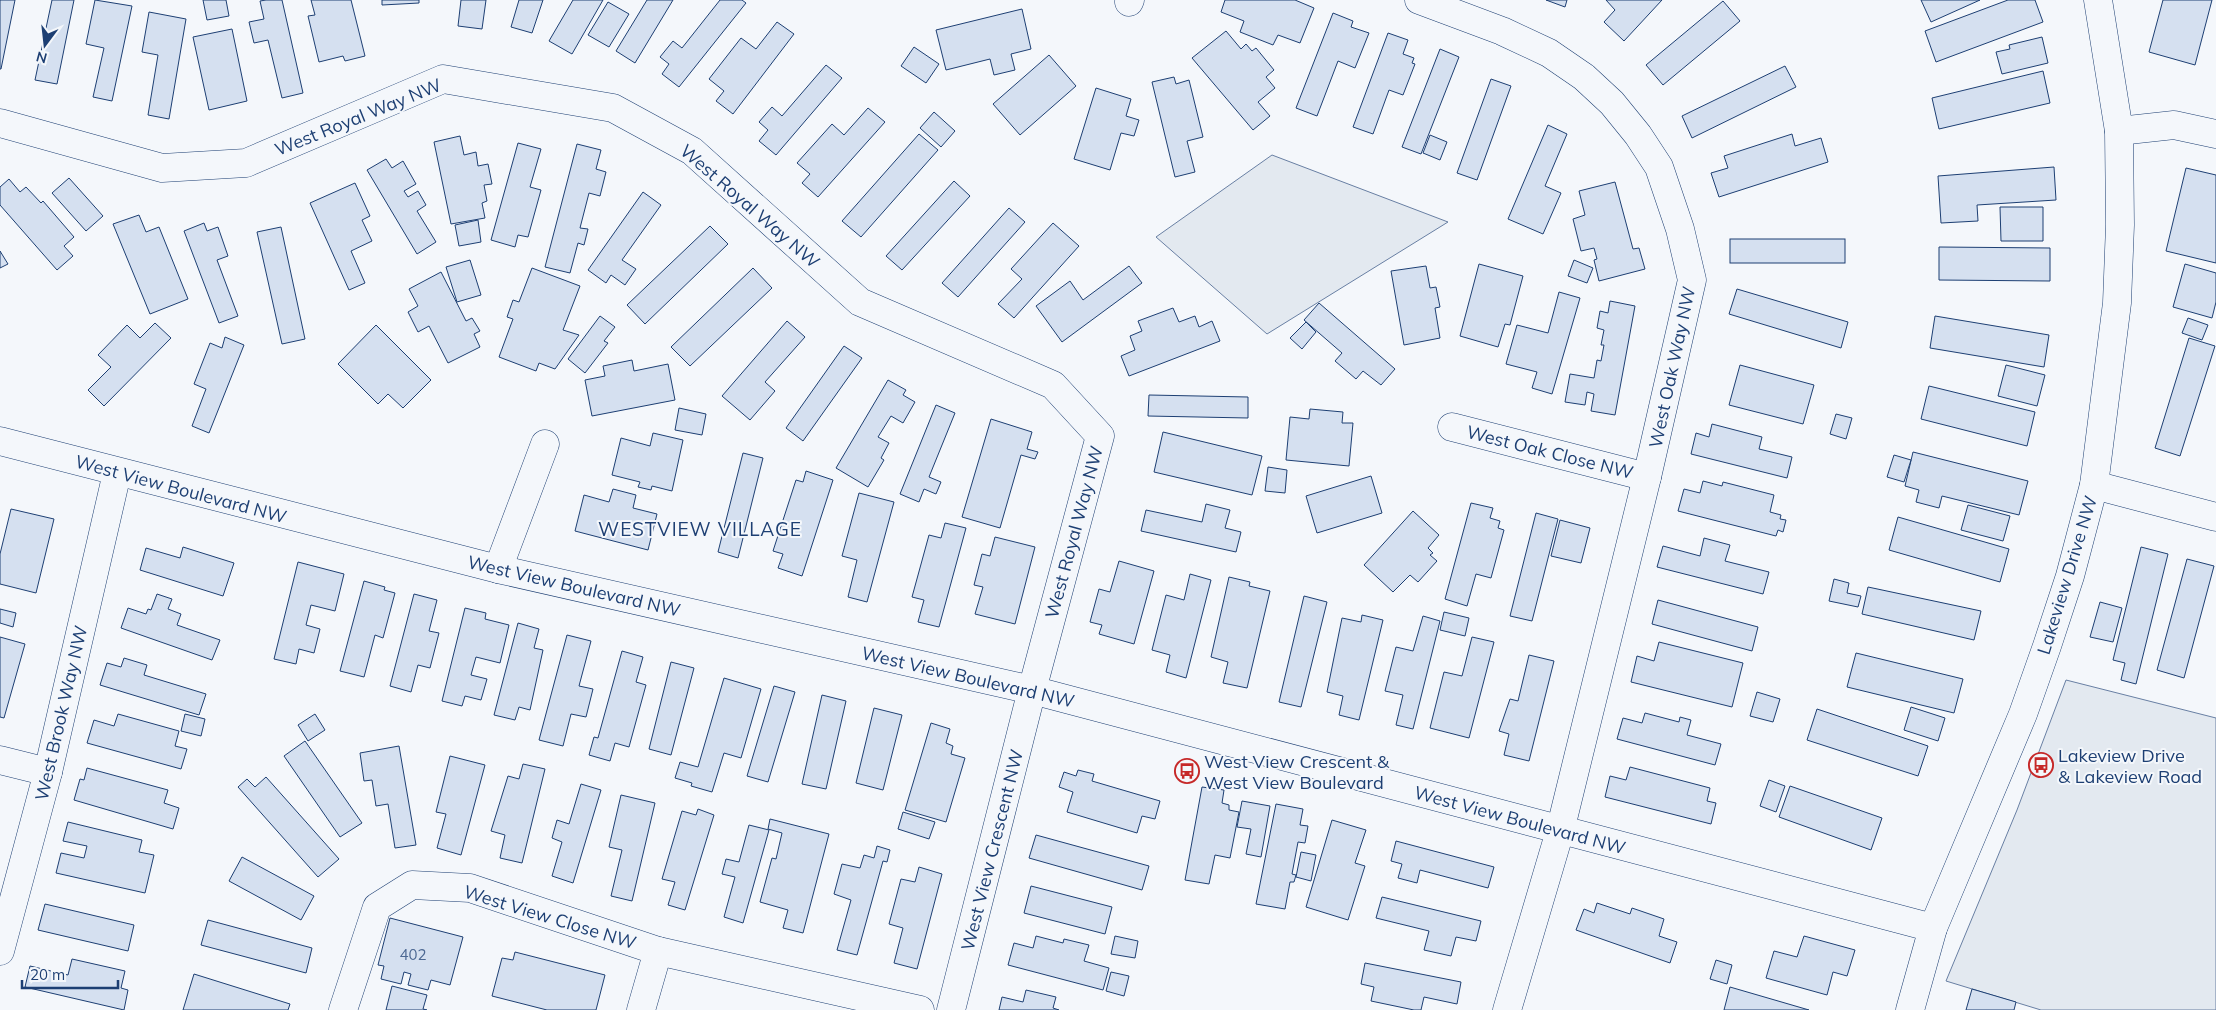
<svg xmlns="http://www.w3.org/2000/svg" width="2216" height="1010" viewBox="0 0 2216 1010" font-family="Mulish,sans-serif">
<rect width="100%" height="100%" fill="#f4f7fb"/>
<g fill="#e3e9f0" stroke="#687fa3">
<path d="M1272 155 1448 222 1267 334 1156 237Z"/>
<path d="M2066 680 2216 718V1010H2041L1946 981 2017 810Z"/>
</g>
<g fill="#d5e0f0" stroke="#1d3f73">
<path d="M0 0H15L1 69H0Z"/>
<path d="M52 0H74L57 84 35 80Z"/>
<path d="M95 0 132 6 112 101 93 97 104 48 86 44Z"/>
<path d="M203 0H226L229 16 207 20Z"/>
<path d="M266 0H282L303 93 282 98 268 40 254 43 249 22 264 19 260 1Z"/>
<path d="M311 0H351L365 56 345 61 343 56 319 62 308 16 315 15Z"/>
<path d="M382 0H419V3L382 5Z"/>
<path d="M461 0H486L482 29 458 26Z"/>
<path d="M519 0H543L532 33 511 27Z"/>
<path d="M573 0H603L572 54 549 41Z"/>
<path d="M647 0H673L635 63 616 51Z"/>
<path d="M720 0H742L746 3 679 87 662 74 669 64 660 57 673 41 682 48Z"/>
<path d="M1225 0H1295L1314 8 1300 43 1278 35 1273 45 1240 32 1244 21 1221 12Z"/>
<path d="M1546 0H1567L1565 7Z"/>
<path d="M1606 0H1662L1624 41 1604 22 1615 10Z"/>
<path d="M1921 0H1980L1931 22Z"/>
<path d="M2008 0H2035L2043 22 1936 62 1925 31Z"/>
<path d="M2163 0H2212L2195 65 2149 52Z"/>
<path d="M1723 1 1740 21 1663 85 1646 65Z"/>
<path d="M608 2 629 14 609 47 588 35Z"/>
<path d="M1022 9 1031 49 1011 54 1015 70 994 75 990 59 946 70 936 30Z"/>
<path d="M149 12 186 19 169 119 148 115 158 55 142 52Z"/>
<path d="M1333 13 1353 21 1351 27 1369 33 1355 68 1338 61 1317 116 1296 108Z"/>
<path d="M777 22 794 34 733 114 716 101 724 91 709 79 741 38 756 49Z"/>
<path d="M232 29 247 101 209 110 193 37Z"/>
<path d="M1226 31 1241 49 1246 44 1252 51 1256 48 1274 70 1266 77 1275 88 1258 102 1270 116 1253 130 1192 58Z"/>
<path d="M1388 33 1408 40 1403 54 1414 58 1412 63 1415 64 1403 95 1389 90 1373 134 1353 127Z"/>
<path d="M2042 37 2048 63 2002 74 1996 52 2010 49 2009 45Z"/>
<path d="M914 47 939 64 926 83 901 66Z"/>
<path d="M1440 49 1459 57 1421 154 1402 147Z"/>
<path d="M1049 55 1076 86 1020 135 993 104Z"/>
<path d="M826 65 842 78 776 155 759 141 768 130 759 122 772 107 782 116Z"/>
<path d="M1785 66 1796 87 1692 138 1682 116Z"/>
<path d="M2043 71 2050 103 1939 129 1932 98Z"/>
<path d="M1174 77 1176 84 1189 80 1203 137 1187 141 1195 172 1175 177 1152 82Z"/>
<path d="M1491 79 1511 86 1477 180 1457 173Z"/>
<path d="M1096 88 1131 99 1126 116 1139 120 1134 136 1121 133 1110 170 1074 159Z"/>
<path d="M868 108 885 122 818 197 802 183 810 174 797 163 832 124 844 135Z"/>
<path d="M934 112 955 131 941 147 920 128Z"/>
<path d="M1548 125 1567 134 1545 186 1561 193 1543 234 1508 219Z"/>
<path d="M919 134 938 150 861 237 842 221Z"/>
<path d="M1792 134 1795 146 1821 138 1828 162 1719 197 1711 173 1728 168 1724 156Z"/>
<path d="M1430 135 1447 142 1440 160 1423 153Z"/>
<path d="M460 136 464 155 476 152 478 166 488 164 492 184 484 185 487 201 482 203 485 218 451 224 434 142Z"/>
<path d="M518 143 541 149 530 187 541 190 528 237 518 235 515 247 491 240Z"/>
<path d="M577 144 601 150 596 169 606 172 600 196 589 193 580 228 588 229 584 245 578 243 570 273 545 267Z"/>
<path d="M386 159 392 168 403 161 416 184 404 191 408 197 418 191 426 205 417 211 436 242 417 254 367 170Z"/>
<path d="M2054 167 2056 200 1977 205 1978 221 1941 223 1938 176Z"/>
<path d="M2186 168 2216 175V263L2166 251Z"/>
<path d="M69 178 103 216 86 231 52 193Z"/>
<path d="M9 179 20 192 26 187 41 203 43 201 74 237 64 246 73 256 57 270 0 205V187Z"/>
<path d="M954 181 970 196 902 270 886 256Z"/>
<path d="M1615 182 1633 249 1639 248 1645 269 1599 281 1594 260 1597 259 1594 248 1581 251 1573 219 1585 215 1579 191Z"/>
<path d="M355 183 370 216 362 220 372 241 351 251 365 283 349 290 310 203Z"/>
<path d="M643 192 661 205 622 260 636 269 625 285 611 275 606 283 588 270Z"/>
<path d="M2000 207H2043V241H2001Z"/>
<path d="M1009 208 1025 222 958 297 942 283Z"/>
<path d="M139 215 146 232 159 227 188 299 150 314 113 224Z"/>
<path d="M478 220 481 242 459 246 455 225Z"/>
<path d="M204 223 207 231 218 227 228 256 217 260 238 316 219 323 184 231Z"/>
<path d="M1053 223 1079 246 1014 318 998 304 1022 279 1011 269Z"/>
<path d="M710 226 728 244 645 324 627 305Z"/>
<path d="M281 227 305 339 282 344 257 232Z"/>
<rect x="1730" y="239" width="115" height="24"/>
<path d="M1939 247 2050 248V281L1939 280Z"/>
<path d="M0 251 8 264 0 268Z"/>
<path d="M470 260 481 295 457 302 446 267Z"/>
<path d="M1574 260 1593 268 1587 283 1568 276Z"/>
<path d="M1479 264 1523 276 1510 325 1505 324 1498 347 1460 336Z"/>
<path d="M2185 264 2216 273V302L2212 318 2173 307Z"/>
<path d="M1129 266 1142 283 1062 342 1036 306 1070 281 1083 300Z"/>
<path d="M1426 266 1430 288 1436 287 1440 307 1435 308 1440 338 1404 345 1391 271Z"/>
<path d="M532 268 580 286 563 330 579 335 555 369 539 363 536 371 499 357 513 319 507 317 513 300 519 302Z"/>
<path d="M753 268 772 288 690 366 671 347Z"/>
<path d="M441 272 466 321 472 318 480 331 474 334 480 347 448 363 429 326 418 332 408 312 418 306 409 289Z"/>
<path d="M1737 289 1848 322 1841 348 1729 314Z"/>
<path d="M1559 292 1580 298 1552 394 1532 388 1537 372 1506 364 1517 325 1548 333Z"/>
<path d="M1610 301 1635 306 1615 415 1591 411 1594 394 1587 392 1585 405 1565 402 1570 374 1594 378 1597 360 1601 361 1604 345H1601L1604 330 1597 328 1600 311 1608 313Z"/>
<path d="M1319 303 1395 369 1381 385 1363 371 1356 379 1335 361 1342 353 1304 320Z"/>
<path d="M1173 308 1179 322 1195 316 1199 327 1212 321 1220 341 1129 376 1121 356 1135 350 1130 336 1142 331 1138 321Z"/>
<path d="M600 316 615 327 604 341 608 343 585 373 568 359Z"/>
<path d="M1935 316 2049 335 2044 367 1930 348Z"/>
<path d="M2188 318 2208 325 2202 340 2182 333Z"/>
<path d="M787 321 805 337 765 382 775 391 750 420 722 396Z"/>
<path d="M1306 322 1316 332 1302 349 1290 338Z"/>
<path d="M155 323 171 338 104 406 88 390 111 367 98 355 127 325 140 338Z"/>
<path d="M376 325 431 380 403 408 388 394 378 404 338 364Z"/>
<path d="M225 337 244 345 209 433 192 426 206 389 194 384 210 343 222 348Z"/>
<path d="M2189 338 2215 346 2180 456 2155 448Z"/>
<path d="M844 346 862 358 803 441 786 428Z"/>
<path d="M632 360 634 371 668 364 675 400 592 416 585 380 605 376 603 366Z"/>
<path d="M1740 365 1814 385 1803 424 1729 405Z"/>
<path d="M2006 365 2045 375 2037 406 1998 396Z"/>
<path d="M888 380 906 390 903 395 915 402 903 423 891 416 878 437 889 443 881 458 884 460 868 487 836 468Z"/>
<path d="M1929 386 2035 412 2027 446 1921 419Z"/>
<path d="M1149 395 1248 397V418L1148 416Z"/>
<path d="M936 405 955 413 929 477 941 482 936 494 924 489 919 502 900 494Z"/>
<path d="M679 408 706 414 702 435 675 430Z"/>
<path d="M1310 409 1343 412 1342 423H1353L1349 466 1286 460 1290 417 1309 419Z"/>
<path d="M1836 414 1852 418 1846 439 1830 434Z"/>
<path d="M991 419 1032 432 1027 449 1038 452 1035 459 1021 455 1000 528 962 517Z"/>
<path d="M1712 424 1762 437 1759 449 1792 457 1787 478 1691 454 1696 433 1709 437Z"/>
<path d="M1163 432 1262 456 1252 495 1154 472Z"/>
<path d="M653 433 683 440 672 491 652 486 651 490 638 487 640 482 612 475 621 438 650 446Z"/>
<path d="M1913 452 2028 481 2019 515 1942 496 1939 508 1916 502 1919 490 1905 486Z"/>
<path d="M743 453 763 458 738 558 718 552Z"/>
<path d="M1894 455 1911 460 1904 482 1887 477Z"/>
<path d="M1268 467 1287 470 1285 493 1265 491Z"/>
<path d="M806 471 833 480 802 576 778 568 783 554 773 551 796 480 803 482Z"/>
<path d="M1371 476 1382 513 1317 533 1306 496Z"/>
<path d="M1703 481 1722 486 1723 482 1774 495 1770 512 1781 515 1780 519 1786 520 1783 532 1778 530 1776 536 1678 511 1684 489 1700 493Z"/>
<path d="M613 489 636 495 633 508 657 514 648 550 575 531 584 495 609 502Z"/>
<path d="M859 493 894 502 867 602 848 597 857 560 842 556Z"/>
<path d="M1471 503 1493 508 1490 518 1500 521 1498 528 1504 530 1491 578 1476 574 1467 606 1445 599Z"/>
<path d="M1206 504 1230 510 1225 528 1241 532 1236 552 1141 531 1146 510 1202 522Z"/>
<path d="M1968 505 2010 516 2003 541 1961 530Z"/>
<path d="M11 509 54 519 36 593 0 584V554Z"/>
<path d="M1413 511 1439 535 1428 548 1433 553 1430 555 1437 561 1418 582 1410 575 1393 592 1364 565Z"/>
<path d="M1536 513 1558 519 1532 621 1510 616Z"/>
<path d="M1898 517 2009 549 2000 582 1889 550Z"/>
<path d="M1560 520 1590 528 1581 563 1551 556Z"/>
<path d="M945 523 966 528 939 627 918 622 924 600 912 597 929 535 941 538Z"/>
<path d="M995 537 1035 547 1015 624 975 614 983 587 974 585 982 554 990 556Z"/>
<path d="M1704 538 1730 545 1725 561 1769 572 1763 594 1657 567 1663 546 1700 556Z"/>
<path d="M183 547 234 563 223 596 140 570 146 548 180 558Z"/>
<path d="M2141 547 2168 554 2136 684 2121 680 2125 663 2113 660Z"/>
<path d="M2187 559 2214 566 2184 678 2157 670Z"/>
<path d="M1119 561 1154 571 1134 644 1099 634 1102 625 1090 622 1099 589 1110 592Z"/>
<path d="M298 562 344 574 335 611 311 605 306 625 320 629 314 653 299 649 296 664 274 659Z"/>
<path d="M1190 574 1211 580 1186 678 1166 672 1170 655 1152 650 1166 595 1184 600Z"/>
<path d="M1229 577 1250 582 1249 586 1270 591 1247 688 1223 683 1228 662 1211 657Z"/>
<path d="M1834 579 1849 583 1847 593 1861 596 1858 607 1829 601Z"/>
<path d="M364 581 385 587 384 590 395 593 383 638 375 635 364 677 340 671Z"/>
<path d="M1868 587 1981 611 1974 640 1862 614Z"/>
<path d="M157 594 172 599 168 609 181 614 177 625 220 640 212 660 121 628 128 608 146 614 148 609 151 610Z"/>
<path d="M414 594 437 600 429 631 439 633 430 668 418 665 411 692 390 686Z"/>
<path d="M1304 596 1327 602 1301 707 1279 702Z"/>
<path d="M1658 600 1758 627 1752 651 1652 624Z"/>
<path d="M2100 602 2122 608 2113 642 2090 637Z"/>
<path d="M465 608 486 613 485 619 509 625 500 663 476 657 471 675 487 679 481 700 465 696 462 706 442 701Z"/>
<path d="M0 609 16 613 13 627 0 623Z"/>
<path d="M1444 612 1469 618 1465 636 1440 630Z"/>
<path d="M1362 615 1383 620 1359 720 1339 715 1343 696 1327 692 1342 618 1361 622Z"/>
<path d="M1423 616 1440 621 1413 729 1396 725 1403 695 1385 691 1396 647 1413 651Z"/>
<path d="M518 623 539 629 534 648 543 650 530 710 519 707 515 720 494 715Z"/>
<path d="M567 635 591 641 579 686 593 689 586 717 571 714 563 746 539 740Z"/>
<path d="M0 637 25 644 4 718 0 717Z"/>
<path d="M1472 637 1494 642 1469 738 1430 728 1444 672 1462 676Z"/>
<path d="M1659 642 1743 663 1732 707 1631 682 1637 656 1654 661Z"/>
<path d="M622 651 643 657 636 682 646 685 629 747 615 743 610 761 589 755 594 737 598 738Z"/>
<path d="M1856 653 1963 679 1954 713 1847 687Z"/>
<path d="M1529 655 1554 661 1529 761 1504 755 1509 734 1499 731 1510 699 1518 701Z"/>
<path d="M124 658 147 665 144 675 206 694 199 715 100 685 107 663 121 667Z"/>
<path d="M671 662 694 668 671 755 649 749Z"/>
<path d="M724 678 761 689 741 758 724 753 712 792 691 786 692 783 675 778 680 762 698 767Z"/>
<path d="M774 686 795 692 768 782 747 776Z"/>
<path d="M1757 692 1780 699 1773 722 1750 716Z"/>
<path d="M822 695 846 701 826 789 802 784Z"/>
<path d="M1911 707 1945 718 1938 741 1904 730Z"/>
<path d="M874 708 902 715 883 790 856 783Z"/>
<path d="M1817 709 1928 746 1918 776 1807 740Z"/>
<path d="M1645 713 1679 722 1680 717 1691 720 1687 735 1721 744 1715 765 1617 739 1623 718 1642 723Z"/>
<path d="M118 714 179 731 175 746 187 749 181 769 87 743 94 720 114 726Z"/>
<path d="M185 714 205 719 201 736 181 731Z"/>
<path d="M315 714 325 730 308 741 298 725Z"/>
<path d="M931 723 950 729 946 743 953 746 951 754 965 758 946 822 905 810Z"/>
<path d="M305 741 362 823 340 837 284 756Z"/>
<path d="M399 746 416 845 395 848 388 804 376 806 372 780 364 781 360 753Z"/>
<path d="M450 756 485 765 461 855 437 848 446 814 436 812Z"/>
<path d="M523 764 545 769 522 863 500 858 505 835 491 831 508 776 519 779Z"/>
<path d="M1630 767 1710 788 1707 801 1716 803 1711 824 1605 797 1610 776 1626 780Z"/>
<path d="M87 768 168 790 164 803 179 808 173 829 74 800 80 779 84 780Z"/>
<path d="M1078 770 1094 774 1092 781 1160 801 1155 819 1142 816 1137 833 1067 812 1073 792 1059 787 1064 772 1076 776Z"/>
<path d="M266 777 339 859 318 877 238 787 247 779 255 787Z"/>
<path d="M1769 780 1785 786 1776 812 1760 806Z"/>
<path d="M581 784 601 790 573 883 552 876 562 842 552 838 557 820 569 824Z"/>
<path d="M1790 786 1882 818 1871 850 1779 817Z"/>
<path d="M1202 787 1224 790 1222 803 1229 805V810L1239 812 1230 858 1215 855 1209 884 1185 880Z"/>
<path d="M621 795 655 803 632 901 611 896 622 850 609 847Z"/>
<path d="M1242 801 1270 806 1261 857 1246 854 1251 829 1237 827Z"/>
<path d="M1276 804 1303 809 1300 825 1308 826 1305 843 1298 842 1292 874 1296 875 1294 882H1290L1285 909 1256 904Z"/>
<path d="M698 809 714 815 685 910 668 905 675 882 662 879 682 811 696 815Z"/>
<path d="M903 812 935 822 929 839 898 829Z"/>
<path d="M770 819 829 834 803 933 783 928 788 910 760 902 772 858 776 859 782 833 768 829Z"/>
<path d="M1332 820 1366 830 1355 863 1365 866 1348 920 1306 907Z"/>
<path d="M68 822 142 840 139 852 154 855 145 893 56 873 61 853 84 858 87 846 63 841Z"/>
<path d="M749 825 769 830 743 923 724 917 735 877 722 874 726 859 739 862Z"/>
<path d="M1036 835 1149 866 1142 890 1029 858Z"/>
<path d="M1396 841 1494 867 1488 888 1420 870 1417 883 1398 878 1402 864 1391 861Z"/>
<path d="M877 846 890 850 887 862 883 861 857 955 837 950 851 900 834 894 842 864 860 868 864 855 874 858Z"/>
<path d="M1301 852 1316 855 1311 881 1296 877Z"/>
<path d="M242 857 314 896 301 920 229 881Z"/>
<path d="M919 867 942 874 917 969 894 963 903 928 889 924 901 879 915 882Z"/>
<path d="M1031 886 1112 907 1105 934 1024 913Z"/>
<path d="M1382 897 1481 921 1476 941 1456 937 1451 956 1424 950 1429 931 1376 918Z"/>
<path d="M1597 903 1630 914 1632 908 1664 919 1659 936 1677 942 1670 963 1576 930 1584 909 1594 913Z"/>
<path d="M45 904 134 925 128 951 38 930Z"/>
<path d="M390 918 463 937 450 985 431 980 428 990 408 985 411 974 404 972 401 984 381 979 384 966 378 965Z"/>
<path d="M208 920 312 948 306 973 201 945Z"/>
<path d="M1036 936 1063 943 1064 939 1089 945 1084 961 1109 968 1103 990 1008 965 1014 943 1033 948Z"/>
<path d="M1115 936 1138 941 1135 958 1111 954Z"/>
<path d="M1804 936 1855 950 1847 976 1833 972 1827 995 1766 978 1774 951 1797 957Z"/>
<path d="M515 952 605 975 596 1010H547L492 996 502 958 513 960Z"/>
<path d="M72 959 125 971 121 988 128 990 124 1010 25 987 30 966 68 975Z"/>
<path d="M1716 960 1732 965 1727 984 1710 979Z"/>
<path d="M1365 963 1461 982 1457 1004 1424 997 1421 1010H1414L1371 1001 1374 987 1361 984Z"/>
<path d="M1111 972 1129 976 1124 996 1106 991Z"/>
<path d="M194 974 290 1004 288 1010H183Z"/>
<path d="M392 986 427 995 423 1009 427 1010H386Z"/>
<path d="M1730 987 1809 1010H1724Z"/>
<path d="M1972 989 2016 1002 2014 1010H1966Z"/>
<path d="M1026 990 1056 997 1053 1008 1059 1010H999L1002 997 1023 1002Z"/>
</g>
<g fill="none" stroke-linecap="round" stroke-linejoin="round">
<defs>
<g id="minor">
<path d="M1419 0 1502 31 1549 53 1584 77 1612 103 1638 135 1659 167 1680 229 1692 280 1647 477 1560 831 1507 1010"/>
<path d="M1129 2 1130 0"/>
<path d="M0 123 162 168 246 163 443 79 613 108 692 151 860 302 1053 385 1100 436 1032 690 951 1010"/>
<path d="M2119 131 2174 125 2216 134"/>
<path d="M1452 427 1647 477"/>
<path d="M0 441 498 569 1032 690 1933 928"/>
<path d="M2094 485 2216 517"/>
<path d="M498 569 545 444"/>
<path d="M0 760 48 772"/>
<path d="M0 951 48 772 117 473"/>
<path d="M343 1010 377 907 412 885 470 888 658 951 920 1010"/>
<path d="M641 1010 658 951"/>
<path d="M1910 1010 1933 928 2023 714 2047 646 2070 576 2094 485 2117 303 2120 225 2119 131 2098 0"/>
</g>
</defs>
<use href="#minor" stroke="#1d3f73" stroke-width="29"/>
<use href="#minor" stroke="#f4f7fb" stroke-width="28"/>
</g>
<defs>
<symbol id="bus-ring" viewBox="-11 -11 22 22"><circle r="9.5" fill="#f4f7fb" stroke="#c62828" stroke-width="1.5"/><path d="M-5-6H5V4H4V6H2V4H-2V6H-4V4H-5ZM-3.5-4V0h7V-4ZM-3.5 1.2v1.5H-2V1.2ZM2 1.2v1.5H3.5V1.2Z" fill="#c62828"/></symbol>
</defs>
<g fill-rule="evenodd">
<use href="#bus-ring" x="2027" y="751" width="28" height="28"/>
<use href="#bus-ring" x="1173" y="757" width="28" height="28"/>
</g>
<g text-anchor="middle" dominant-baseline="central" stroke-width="4" stroke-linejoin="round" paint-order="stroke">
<g font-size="15" fill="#4b6792">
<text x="413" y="954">402</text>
</g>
<g font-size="18" fill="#1d3f73" stroke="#f4f7fb">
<text transform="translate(358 117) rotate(-22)">West Royal Way NW</text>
<text transform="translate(750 206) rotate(41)">West Royal Way NW</text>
<text transform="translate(1672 367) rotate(-78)">West Oak Way NW</text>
<text transform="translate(1550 452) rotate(14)">West Oak Close NW</text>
<text transform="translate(181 489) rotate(15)">West View Boulevard NW</text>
<text transform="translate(1074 532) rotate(-75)">West Royal Way NW</text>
<text transform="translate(2067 575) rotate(-73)">Lakeview Drive NW</text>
<text transform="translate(574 586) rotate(13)">West View Boulevard NW</text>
<text transform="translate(968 677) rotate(13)">West View Boulevard NW</text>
<text transform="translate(61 713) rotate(-77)">West Brook Way NW</text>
<text transform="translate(1520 820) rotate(15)">West View Boulevard NW</text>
<text transform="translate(992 850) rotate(-76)">West View Crescent NW</text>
<text transform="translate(550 917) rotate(17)">West View Close NW</text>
</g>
<g font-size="18" fill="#1d3f73" stroke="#f4f7fb" text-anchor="start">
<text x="2058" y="755">Lakeview Drive<tspan x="2058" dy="21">&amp; Lakeview Road</tspan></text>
<text x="1204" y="761">West View Crescent &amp;<tspan x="1204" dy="21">West View Boulevard</tspan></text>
</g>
<g font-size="19" letter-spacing="1" fill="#1d3f73" stroke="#f4f7fb">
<text x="700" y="529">WESTVIEW VILLAGE</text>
</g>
</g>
<g transform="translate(45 45) rotate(195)" stroke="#f4f7fb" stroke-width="4" paint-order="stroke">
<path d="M0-4L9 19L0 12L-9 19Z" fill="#1d3f73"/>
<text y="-8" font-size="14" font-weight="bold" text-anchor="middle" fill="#1d3f73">N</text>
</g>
<path d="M22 980v8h96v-8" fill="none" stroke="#1d3f73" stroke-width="2.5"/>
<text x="30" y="980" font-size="15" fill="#1d3f73" stroke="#f4f7fb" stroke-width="4" paint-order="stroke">20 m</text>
</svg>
